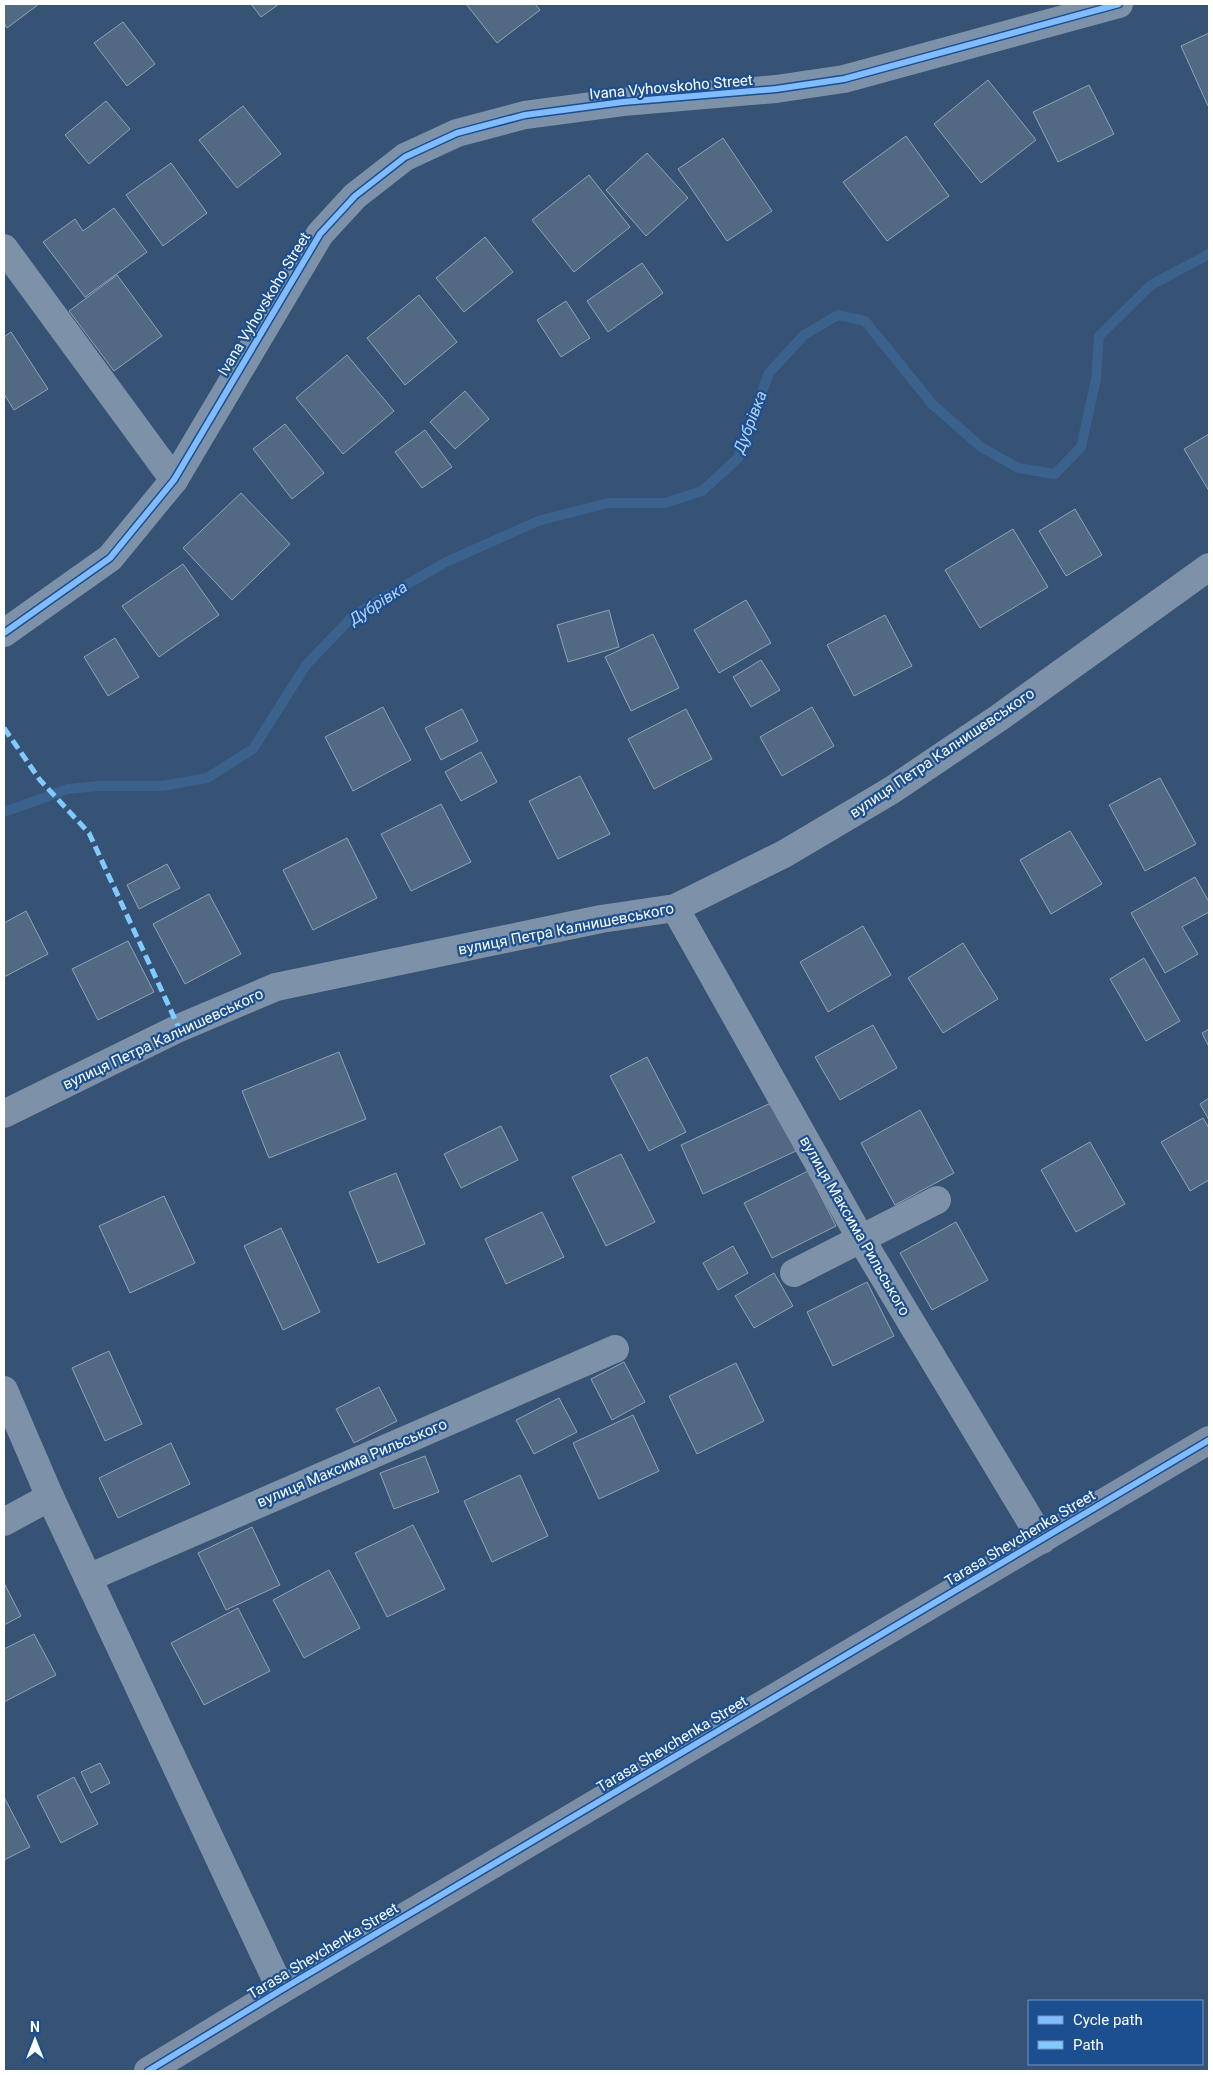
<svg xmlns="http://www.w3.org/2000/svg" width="1213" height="2075" viewBox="0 0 1213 2075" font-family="Roboto,sans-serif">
<rect width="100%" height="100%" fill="#365274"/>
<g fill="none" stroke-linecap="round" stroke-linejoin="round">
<path stroke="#3b618d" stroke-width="10" d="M4 812 68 789 98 786H162L207 778 253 749 306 665 354 615 446 562 538 521 608 503H665L702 491 738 458 769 373 804 335 838 315 865 321 933 405 981 447 1018 468 1055 474 1081 447 1096 379 1099 336 1151 285 1209 254"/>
</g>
<g fill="#526984" stroke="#92a2b6">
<path d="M4 4H39L7 28 4 23Z"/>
<path d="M251 4H279L261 17Z"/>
<path d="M466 4H535L540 10 497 43Z"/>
<path d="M123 22 155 64 127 86 94 43Z"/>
<path d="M1209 33V105L1208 106 1181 46Z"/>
<path d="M988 80 1036 140 981 183 934 124Z"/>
<path d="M1089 85 1114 134 1058 162 1033 112Z"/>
<path d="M106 101 130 129 89 164 65 135Z"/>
<path d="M243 106 281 154 237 188 199 140Z"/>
<path d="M906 136 949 196 887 241 843 182Z"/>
<path d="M723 138 772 211 727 241 678 169Z"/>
<path d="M647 153 688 198 646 236 606 190Z"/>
<path d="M171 163 207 213 163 246 126 195Z"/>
<path d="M589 175 630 227 574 272 532 220Z"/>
<path d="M114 208 147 252 85 297 43 242 75 219 83 231Z"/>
<path d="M485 237 513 272 464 312 436 278Z"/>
<path d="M642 263 663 293 608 332 587 301Z"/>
<path d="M117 275 162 336 114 371 69 311Z"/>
<path d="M419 295 457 342 405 385 367 338Z"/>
<path d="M566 301 590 338 561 357 537 320Z"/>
<path d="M11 332 48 389 14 410 4 394V337Z"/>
<path d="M347 355 394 411 343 454 296 398Z"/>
<path d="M465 391 489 419 455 449 430 422Z"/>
<path d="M285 424 324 473 292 499 253 449Z"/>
<path d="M425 430 452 467 422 488 395 452Z"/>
<path d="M1209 434V491L1184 449Z"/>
<path d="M241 493 290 544 232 600 183 548Z"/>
<path d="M1075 509 1102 555 1066 576 1039 531Z"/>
<path d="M1013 529 1048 587 980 628 945 570Z"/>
<path d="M183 564 219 615 159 657 122 606Z"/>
<path d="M746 600 771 643 719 673 694 630Z"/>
<path d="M609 610 619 647 568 662 557 625Z"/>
<path d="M885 615 912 666 854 696 827 645Z"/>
<path d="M653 634 679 688 631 711 605 657Z"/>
<path d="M115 638 139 677 108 696 84 657Z"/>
<path d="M761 660 780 690 751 707 733 677Z"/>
<path d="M383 707 411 760 353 791 325 737Z"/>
<path d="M812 707 834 746 782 776 760 737Z"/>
<path d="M462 709 478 741 441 760 425 728Z"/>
<path d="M686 709 712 759 654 789 628 739Z"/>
<path d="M481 752 497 782 461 801 445 772Z"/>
<path d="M580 776 610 834 558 859 529 801Z"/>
<path d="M1160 778 1196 844 1145 871 1109 805Z"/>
<path d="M441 804 471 862 411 891 381 834Z"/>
<path d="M1070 831 1102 884 1051 914 1020 860Z"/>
<path d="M347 838 377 898 313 930 283 870Z"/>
<path d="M167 864 180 888 139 909 127 885Z"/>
<path d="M1195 877 1209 902V912L1182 927 1198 954 1165 973 1131 913Z"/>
<path d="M209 894 241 954 185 984 153 924Z"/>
<path d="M26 911 48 954 4 977V923Z"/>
<path d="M863 926 891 975 828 1012 800 962Z"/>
<path d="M128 941 154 992 98 1020 72 969Z"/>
<path d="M963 943 998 999 943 1033 908 978Z"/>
<path d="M1144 958 1180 1021 1146 1041 1110 979Z"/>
<path d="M873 1025 897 1068 840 1100 815 1057Z"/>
<path d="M1209 1029V1047L1202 1033Z"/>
<path d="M339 1052 366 1119 269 1158 242 1091Z"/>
<path d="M647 1057 686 1132 649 1151 610 1076Z"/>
<path d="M1209 1098V1120L1200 1104Z"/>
<path d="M773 1102 796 1151 703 1194 681 1145Z"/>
<path d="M920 1110 954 1173 895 1205 861 1143Z"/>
<path d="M1203 1118 1209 1128V1180L1190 1191 1161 1142Z"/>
<path d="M501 1126 518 1160 461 1188 444 1154Z"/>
<path d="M1090 1142 1125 1204 1076 1232 1041 1170Z"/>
<path d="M621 1154 655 1222 606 1246 572 1177Z"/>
<path d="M808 1171 836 1226 772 1258 744 1203Z"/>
<path d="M396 1173 425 1244 378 1263 349 1192Z"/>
<path d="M164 1196 195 1263 130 1293 99 1226Z"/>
<path d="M542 1212 564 1257 506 1284 485 1239Z"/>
<path d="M956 1222 988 1280 932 1310 900 1253Z"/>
<path d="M281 1228 320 1312 283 1330 244 1246Z"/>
<path d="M733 1246 748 1273 718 1290 703 1263Z"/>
<path d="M774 1273 793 1306 754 1328 735 1296Z"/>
<path d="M867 1282 894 1336 833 1366 807 1312Z"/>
<path d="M109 1351 142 1424 105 1441 72 1368Z"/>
<path d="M624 1362 645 1402 612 1420 591 1379Z"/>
<path d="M736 1363 764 1421 697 1454 669 1396Z"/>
<path d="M379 1387 397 1421 354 1443 336 1409Z"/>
<path d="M559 1398 577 1432 534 1454 516 1420Z"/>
<path d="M633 1415 659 1471 599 1499 573 1443Z"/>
<path d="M171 1443 190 1484 118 1518 99 1478Z"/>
<path d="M425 1456 439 1492 394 1509 380 1473Z"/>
<path d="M520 1475 548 1536 492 1562 464 1501Z"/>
<path d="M413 1525 445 1589 387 1617 355 1553Z"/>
<path d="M252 1527 280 1585 226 1610 198 1553Z"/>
<path d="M329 1570 360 1628 304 1658 273 1600Z"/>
<path d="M4 1583 21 1616 4 1625Z"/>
<path d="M238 1608 270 1671 204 1705 171 1643Z"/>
<path d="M34 1634 56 1675 4 1702V1649Z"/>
<path d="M100 1763 110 1783 91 1793 81 1772Z"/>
<path d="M74 1777 98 1824 61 1843 37 1796Z"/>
<path d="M4 1797 30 1847 4 1860Z"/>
</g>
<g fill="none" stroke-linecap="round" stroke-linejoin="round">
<g stroke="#7d92a8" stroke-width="28">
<path d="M4 248 174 480"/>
<path d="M4 633 110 558 174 480 320 234 355 196 405 157 457 133 525 115 623 102 776 89 844 79 1119 4"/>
<path d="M675 908 861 1239 1042 1540"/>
<path d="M4 1114 179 1028 276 987 601 919 675 908 784 854 892 790 1000 717 1209 567"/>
<path d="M794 1273 937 1200"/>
<path d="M4 1390 50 1497 281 1990"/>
<path d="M4 1522 50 1497"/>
<path d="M88 1578 615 1349"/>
</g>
<path stroke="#7d8ea7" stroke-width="28" d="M148 2071 281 1990 1209 1440"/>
<path stroke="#80caff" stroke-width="5" stroke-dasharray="10 5" stroke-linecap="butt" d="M4 728 40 780 89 833 179 1028"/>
<defs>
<g id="cycleway">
<path d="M4 633 110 558 174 480 320 234 355 196 405 157 457 133 525 115 623 102 776 89 844 79 1119 4"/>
<path d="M148 2071 281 1990 1209 1440"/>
</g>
</defs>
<use href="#cycleway" stroke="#1b4f8f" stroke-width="9"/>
<use href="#cycleway" stroke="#80bcff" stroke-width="6"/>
</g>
<g text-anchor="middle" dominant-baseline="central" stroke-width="4.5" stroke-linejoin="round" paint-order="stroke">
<g font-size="15" fill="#fff" stroke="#1b4f8f">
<text transform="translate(671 87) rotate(-5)">Ivana Vyhovskoho Street</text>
<text transform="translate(264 304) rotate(-59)">Ivana Vyhovskoho Street</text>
<text transform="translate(942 753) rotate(-34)">вулиця Петра Калнишевського</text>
<text transform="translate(566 929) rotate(-11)">вулиця Петра Калнишевського</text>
<text transform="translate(163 1039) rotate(-25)">вулиця Петра Калнишевського</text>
<text transform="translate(855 1226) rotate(60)">вулиця Максима Рильського</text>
<text transform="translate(352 1463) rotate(-23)">вулиця Максима Рильського</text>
<text transform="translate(1020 1538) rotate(-31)">Tarasa Shevchenka Street</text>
<text transform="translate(672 1744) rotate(-31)">Tarasa Shevchenka Street</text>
<text transform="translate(323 1951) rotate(-31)">Tarasa Shevchenka Street</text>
</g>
<g font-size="16" font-style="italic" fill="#b5d3f5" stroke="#1b4f8f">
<text transform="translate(750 422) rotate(-69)">Дубрівка</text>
<text transform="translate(378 603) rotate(-33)">Дубрівка</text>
</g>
</g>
<rect width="1213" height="2075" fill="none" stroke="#ffffff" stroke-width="10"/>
<rect x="1028" y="2000" width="175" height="65" fill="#1b4f8f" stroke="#7695bc"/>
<rect x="1038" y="2016" width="25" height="8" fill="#80bcff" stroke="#7695bc"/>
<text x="1073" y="2025" font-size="15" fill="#ffffff">Cycle path</text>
<rect x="1038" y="2041" width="25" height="8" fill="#80caff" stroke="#7695bc"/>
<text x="1073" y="2050" font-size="15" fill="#ffffff">Path</text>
<g transform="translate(35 2040)" stroke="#1b4f8f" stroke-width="4" paint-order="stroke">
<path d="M0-4L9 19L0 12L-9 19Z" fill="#ffffff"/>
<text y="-8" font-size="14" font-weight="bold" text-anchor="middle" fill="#ffffff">N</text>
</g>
</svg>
